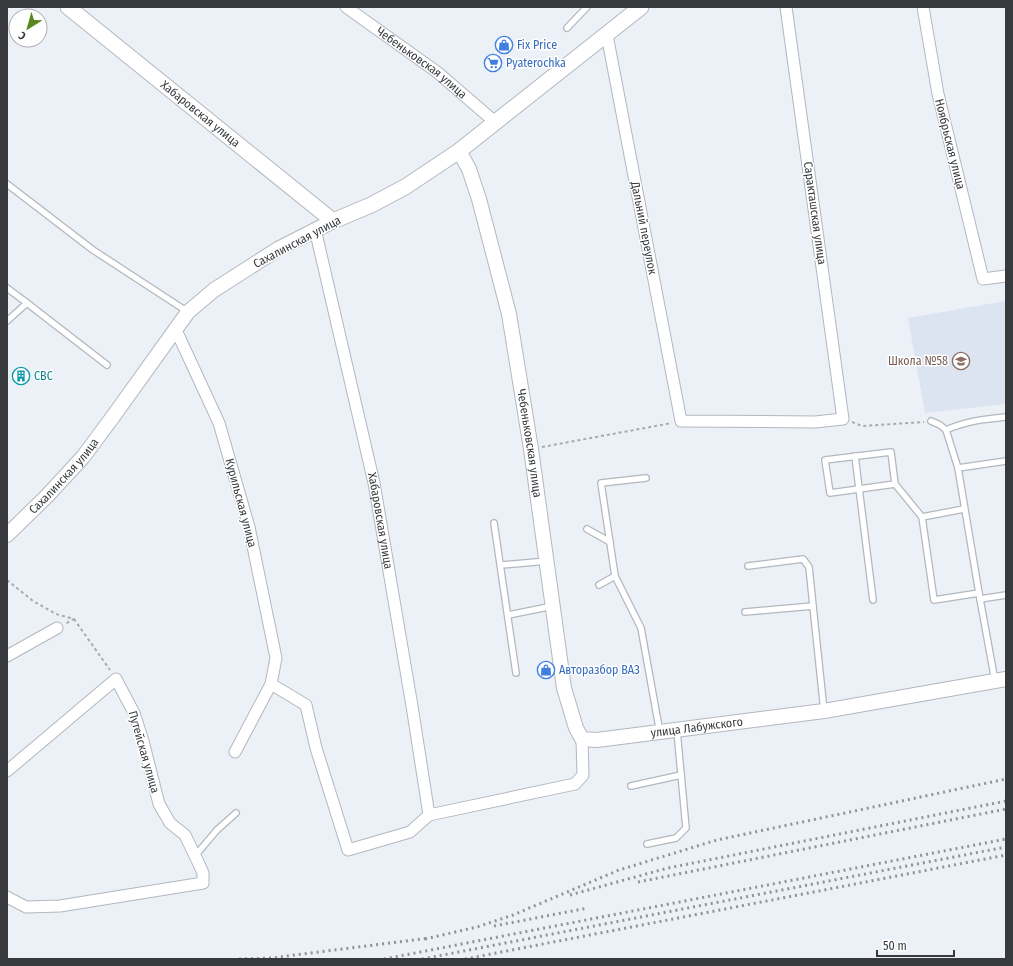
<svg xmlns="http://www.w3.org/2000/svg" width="1013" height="966" viewBox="0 0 1013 966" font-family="'Fira Sans Condensed',sans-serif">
<rect width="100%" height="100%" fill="#ecf0f7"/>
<path fill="#dce4f1" d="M1006 301V404L925 413 908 318Z"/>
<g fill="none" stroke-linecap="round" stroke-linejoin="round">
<defs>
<g id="service">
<path d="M567 28 587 7"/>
<path d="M7 184 93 250 188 312"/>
<path d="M7 288 27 303"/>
<path d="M7 321 27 303 107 365"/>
<path d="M931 421 940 425 946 430 958 468 980 599 995 681"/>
<path d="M946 430C966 421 985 419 1006 417"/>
<path d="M855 456 873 600"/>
<path d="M958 468 1006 461"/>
<path d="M646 478 601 483 615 576 641 628 660 733"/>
<path d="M895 484 830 493 825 460 891 452 895 484 922 517"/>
<path d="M964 509 922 517 934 600 979 593"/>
<path d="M494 523 516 673"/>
<path d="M587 529 610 542"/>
<path d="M501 565 547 561"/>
<path d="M748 566 803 559 809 567 813 606"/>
<path d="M599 585 615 576"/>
<path d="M980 599 1006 595"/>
<path d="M745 612 813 606 824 711"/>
<path d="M508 615 553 606"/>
<path d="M631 786 681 775"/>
<path d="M647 844 676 838 686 828 677 731"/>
<path d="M195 856 217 830 236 813"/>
</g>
<g id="minor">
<path id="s1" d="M346 7 437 72 495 122"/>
<path d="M923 7 938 94 983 279 1006 276"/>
<path d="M607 35 681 421 815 422 843 419 786 7"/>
<path id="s2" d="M315 229 374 483 412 706 429 815"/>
<path d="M176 330 219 423 249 527 276 658 271 684 235 752"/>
<path d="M7 656 57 628"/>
<path d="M271 684 306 705 316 748 348 850 410 832 429 815"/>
<path d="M7 771 116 679 134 713 143 741 159 804 170 823 185 835 198 862 203 873V883L60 906 26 907 7 897"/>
<path d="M429 815 575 784 583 775 582 739"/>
</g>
<g id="tertiary">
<path id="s3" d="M459 151 469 169 479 199 509 314 531 449 564 688 576 728 582 739 597 740 824 711 1006 679"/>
<path id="s4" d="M7 535 47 496 83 457 112 418 188 312 214 290 278 249 333 221"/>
</g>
<g id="secondary">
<path id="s5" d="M68 7 333 221 371 205 405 187 459 151 641 7"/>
</g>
</defs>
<use href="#service" stroke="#b3b7be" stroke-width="8"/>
<use href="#minor" stroke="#b3b7be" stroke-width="13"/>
<use href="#tertiary" stroke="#b3b7be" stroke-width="16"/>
<use href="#secondary" stroke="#b3b7be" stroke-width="17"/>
<g stroke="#a7abb0" stroke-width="2" stroke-dasharray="3 3" stroke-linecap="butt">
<path d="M852 422 862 426 924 422"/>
<path d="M542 447 672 423"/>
<path d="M7 580 33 601 56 614 74 619 65 624"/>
<path d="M74 619 110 670"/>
</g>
<use href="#service" stroke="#fff" stroke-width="5.5"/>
<use href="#minor" stroke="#fff" stroke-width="11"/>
<use href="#tertiary" stroke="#fff" stroke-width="14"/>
<use href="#secondary" stroke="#fff" stroke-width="15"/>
<g stroke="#909397" stroke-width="3" stroke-dasharray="2 4" stroke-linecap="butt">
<path d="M638 882 1006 809"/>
<path d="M570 895 668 868 1006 801"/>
<path d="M494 926 588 908"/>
<path d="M425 939 477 927 513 915 619 870 717 840 1006 779"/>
<path d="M239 959 272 958 429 938"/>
<path d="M384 959 1006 839"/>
<path d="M422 959 1006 847"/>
<path d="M465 959 1006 855"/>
</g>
</g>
<defs>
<symbol id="shop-ring" viewBox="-11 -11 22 22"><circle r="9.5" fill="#fff" stroke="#3f7fe0" stroke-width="1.5"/><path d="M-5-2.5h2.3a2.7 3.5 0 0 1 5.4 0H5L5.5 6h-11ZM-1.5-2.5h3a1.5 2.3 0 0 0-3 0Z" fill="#3f7fe0"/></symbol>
<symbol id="supermarket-ring" viewBox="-11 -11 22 22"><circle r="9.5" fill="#fff" stroke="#3f7fe0" stroke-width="1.5"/><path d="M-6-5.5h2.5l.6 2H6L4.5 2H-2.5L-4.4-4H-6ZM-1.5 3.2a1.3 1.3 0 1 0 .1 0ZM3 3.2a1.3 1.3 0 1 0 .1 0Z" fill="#3f7fe0"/></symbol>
<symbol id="school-ring" viewBox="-11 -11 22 22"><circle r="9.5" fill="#fff" stroke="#8d6e63" stroke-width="1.5"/><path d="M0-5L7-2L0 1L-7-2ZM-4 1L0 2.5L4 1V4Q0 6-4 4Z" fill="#8d6e63"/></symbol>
<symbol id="building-ring" viewBox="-11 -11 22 22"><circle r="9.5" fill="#fff" stroke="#0f9aa8" stroke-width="1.5"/><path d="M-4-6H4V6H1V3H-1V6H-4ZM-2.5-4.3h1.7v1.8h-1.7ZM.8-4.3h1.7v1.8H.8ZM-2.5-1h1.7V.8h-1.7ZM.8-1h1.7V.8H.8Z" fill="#0f9aa8"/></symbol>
</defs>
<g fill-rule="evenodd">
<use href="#shop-ring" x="494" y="35" width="20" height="20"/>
<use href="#supermarket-ring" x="483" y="53" width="20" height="20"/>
<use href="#school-ring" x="951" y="351" width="20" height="20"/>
<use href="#building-ring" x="11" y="366" width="20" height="20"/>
<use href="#shop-ring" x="536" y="660" width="20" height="20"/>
</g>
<g text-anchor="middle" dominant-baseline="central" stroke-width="3" stroke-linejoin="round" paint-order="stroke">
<g font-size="12" fill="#366cbe" stroke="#fff" text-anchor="start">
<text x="517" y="45">Fix Price</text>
<text x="506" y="63">Pyaterochka</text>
<text x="559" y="670">Авторазбор ВАЗ</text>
</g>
<g font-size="12" fill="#37393c" stroke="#fff">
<text stroke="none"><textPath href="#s1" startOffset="94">Чебеньковская улица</textPath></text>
<text stroke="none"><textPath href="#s5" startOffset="170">Хабаровская улица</textPath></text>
<text transform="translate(950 144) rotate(76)">Ноябрьская улица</text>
<text transform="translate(815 213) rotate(82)">Саракташская улица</text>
<text transform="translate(644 228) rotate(79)">Дальний переулок</text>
<text transform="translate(297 242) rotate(-28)">Сахалинская улица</text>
<text stroke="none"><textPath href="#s3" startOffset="302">Чебеньковская улица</textPath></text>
<text stroke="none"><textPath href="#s4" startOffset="82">Сахалинская улица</textPath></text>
<text transform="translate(241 503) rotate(75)">Курильская улица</text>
<text stroke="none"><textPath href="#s2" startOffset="299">Хабаровская улица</textPath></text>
<text stroke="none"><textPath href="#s3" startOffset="719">улица Лабужского</textPath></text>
<text transform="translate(144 752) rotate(74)">Путейская улица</text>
</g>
<g font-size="12" fill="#785e54" stroke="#fff" text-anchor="end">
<text x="948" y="361">Школа №58</text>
</g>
<g font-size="12" fill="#0d838f" stroke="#fff" text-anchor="start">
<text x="34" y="376">СВС</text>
</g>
</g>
<rect width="1013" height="966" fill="none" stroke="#37393c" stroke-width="16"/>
<g transform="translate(28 28) rotate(217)"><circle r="19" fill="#ffffff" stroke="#afb0b1"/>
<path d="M0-3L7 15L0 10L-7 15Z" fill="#58891e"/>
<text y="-6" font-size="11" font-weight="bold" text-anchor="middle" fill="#37393c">С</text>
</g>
<path d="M877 950v6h77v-6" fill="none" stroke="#37393c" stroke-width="2"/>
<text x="883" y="950" font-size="12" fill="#37393c" stroke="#ffffff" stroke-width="3" paint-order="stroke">50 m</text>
</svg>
